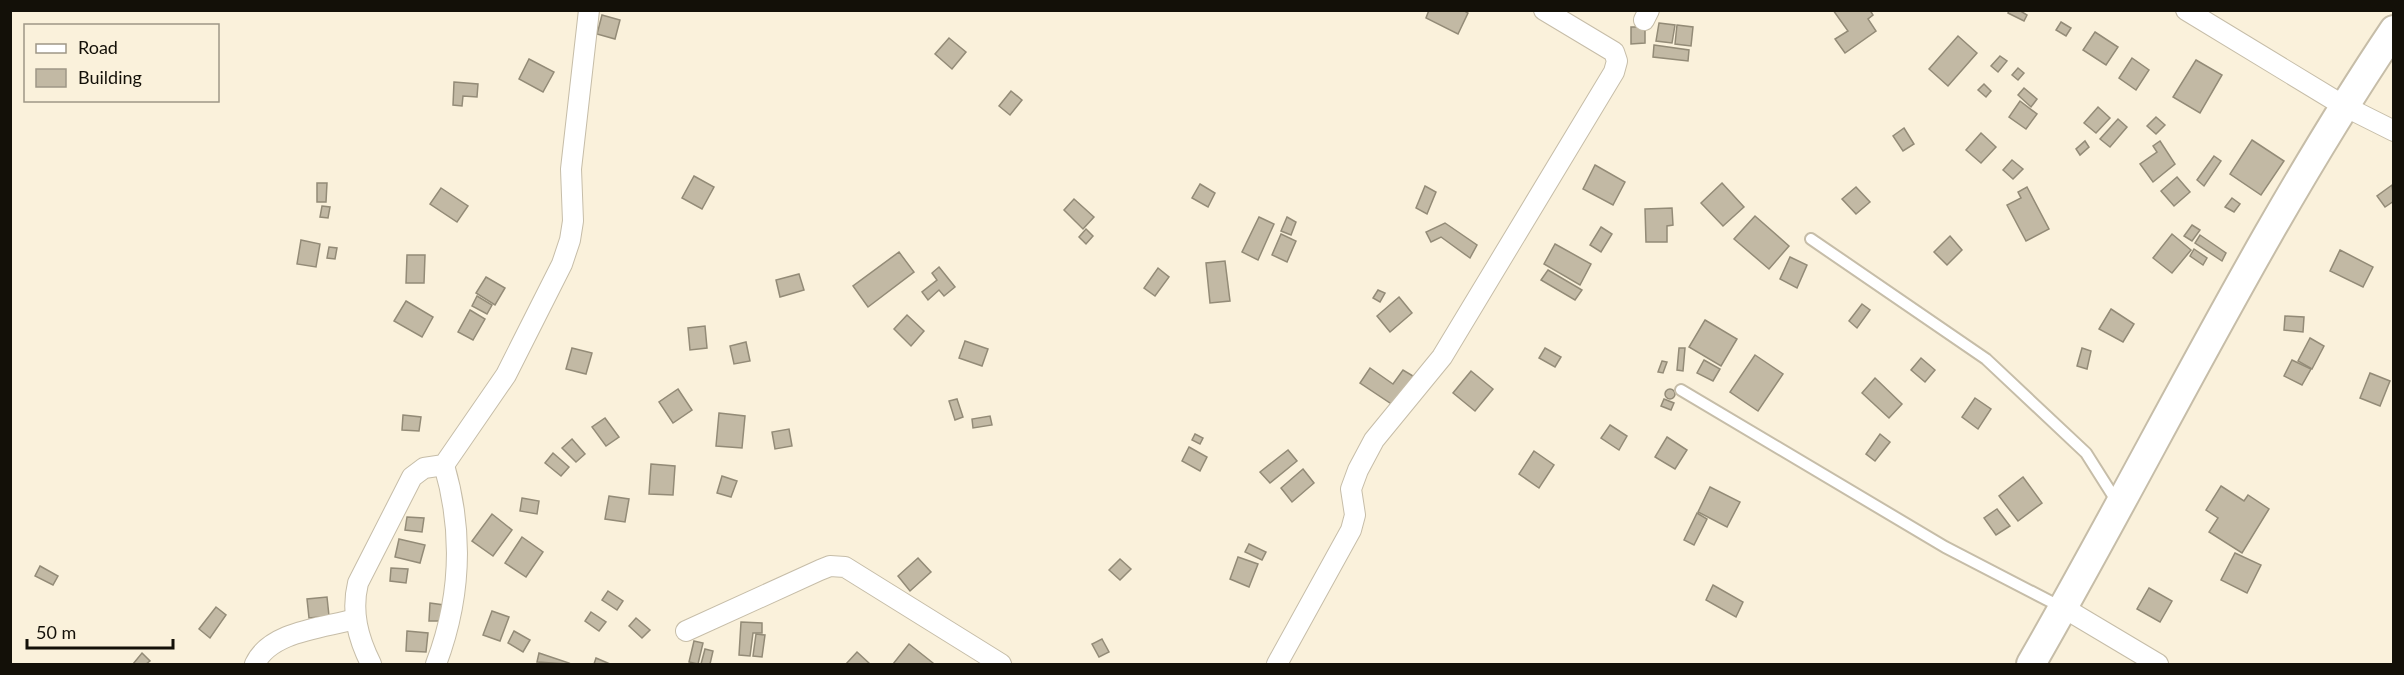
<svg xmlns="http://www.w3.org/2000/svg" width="2404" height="675" viewBox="0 0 2404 675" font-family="Lato,sans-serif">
<rect width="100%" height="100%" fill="#faf1db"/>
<g fill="#c2b9a4" stroke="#938b77" stroke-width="1.5">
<path d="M1429 10H1463L1468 13 1458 34 1426 18Z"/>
<path d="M1833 10H1870L1873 15 1868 19 1876 31 1845 53 1835 39 1848 31Z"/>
<path d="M2009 10H2019L2027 15 2024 21 2008 13Z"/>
<path d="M602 15 620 20 615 39 597 34Z"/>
<path d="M2061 22 2071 28 2066 36 2056 30Z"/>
<path d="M1659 23 1675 25 1672 43 1656 41Z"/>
<path d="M1677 25 1693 27 1691 46 1675 44Z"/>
<path d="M1631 27H1645V43L1631 44Z"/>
<path d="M2095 32 2118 47 2106 65 2083 50Z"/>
<path d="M1958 36 1977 53 1948 86 1929 69Z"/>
<path d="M949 38 966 52 952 69 935 54Z"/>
<path d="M1654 45 1689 50 1688 61 1653 57Z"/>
<path d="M2000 56 2007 61 1998 72 1991 66Z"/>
<path d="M2132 58 2149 70 2136 90 2119 78Z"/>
<path d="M529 59 554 72 543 92 519 79Z"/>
<path d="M2196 60 2222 75 2200 113 2173 97Z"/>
<path d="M2018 68 2024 73 2018 80 2012 75Z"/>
<path d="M454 82 478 84 477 97 463 96 462 106 453 105Z"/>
<path d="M1984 84 1991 91 1986 97 1978 90Z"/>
<path d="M2024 88 2037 99 2031 107 2018 95Z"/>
<path d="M1011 91 1022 100 1010 115 999 106Z"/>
<path d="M2020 101 2037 114 2026 129 2009 117Z"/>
<path d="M2098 107 2110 118 2096 133 2084 123Z"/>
<path d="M2156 117 2165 125 2156 134 2147 126Z"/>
<path d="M2118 119 2127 127 2110 147 2100 139Z"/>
<path d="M1904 128 1914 144 1903 151 1893 136Z"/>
<path d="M1981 133 1996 147 1981 163 1966 150Z"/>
<path d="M2252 140 2284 161 2261 195 2230 174Z"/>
<path d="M2085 141 2089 147 2080 155 2076 149Z"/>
<path d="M2160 141 2175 164 2153 182 2140 164 2157 152 2153 146Z"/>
<path d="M2214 156 2221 161 2204 186 2197 180Z"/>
<path d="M2012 160 2023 169 2013 179 2003 170Z"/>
<path d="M1595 165 1625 182 1613 205 1583 189Z"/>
<path d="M694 176 714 187 702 209 682 198Z"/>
<path d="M2177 177 2190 192 2174 206 2161 191Z"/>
<path d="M317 183H327L326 202H317Z"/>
<path d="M1722 183 1744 207 1723 226 1701 203Z"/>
<path d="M1200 184 1215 193 1208 207 1192 198Z"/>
<path d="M2392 185 2394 201 2385 207 2377 196Z"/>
<path d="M1425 186 1436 192 1427 214 1416 208Z"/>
<path d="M1856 187 1870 202 1856 214 1842 199Z"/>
<path d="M2027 187 2049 229 2026 241 2007 205 2021 198 2018 192Z"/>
<path d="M441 188 468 206 457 222 430 204Z"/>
<path d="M2232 198 2240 204 2234 212 2225 207Z"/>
<path d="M1074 199 1094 217 1083 229 1064 210Z"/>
<path d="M322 206 330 207 328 218 320 217Z"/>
<path d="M1672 208 1673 225 1667 226V242H1646L1645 209Z"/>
<path d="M1755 216 1789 246 1769 269 1734 239Z"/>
<path d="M1259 217 1274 224 1258 260 1242 252Z"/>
<path d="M1287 217 1296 222 1291 235 1281 231Z"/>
<path d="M1445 223 1477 245 1470 258 1441 237 1431 242 1426 232Z"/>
<path d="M2192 225 2200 230 2192 241 2184 236Z"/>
<path d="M1601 227 1612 234 1601 252 1590 245Z"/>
<path d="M1086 229 1093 236 1086 244 1079 237Z"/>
<path d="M1281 234 1296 241 1287 262 1272 255Z"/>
<path d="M2172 234 2191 250 2172 273 2153 258Z"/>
<path d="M2200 235 2226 253 2222 261 2195 243Z"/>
<path d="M1950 236 1962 250 1947 265 1934 252Z"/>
<path d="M301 240 320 244 316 267 297 264Z"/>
<path d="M1555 244 1591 264 1580 285 1544 264Z"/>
<path d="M329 247 337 248 335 259 327 258Z"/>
<path d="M2194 249 2207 258 2203 265 2190 256Z"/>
<path d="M2340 250 2373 267 2363 287 2330 271Z"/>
<path d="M899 252 914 272 868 307 853 286Z"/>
<path d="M407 255H425L424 283H406Z"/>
<path d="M1790 257 1807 265 1797 288 1780 279Z"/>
<path d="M1225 261 1230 301 1210 303 1206 263Z"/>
<path d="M939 267 955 287 944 296 939 290 928 300 922 292 937 280 932 273Z"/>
<path d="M1158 268 1169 277 1155 296 1144 288Z"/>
<path d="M1548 270 1582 290 1575 300 1541 280Z"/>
<path d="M799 274 804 290 780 297 776 280Z"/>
<path d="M486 277 505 288 495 305 476 293Z"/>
<path d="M1378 290 1385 293 1380 302 1373 298Z"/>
<path d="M477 296 492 305 487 314 472 306Z"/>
<path d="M1399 297 1412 313 1390 332 1377 316Z"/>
<path d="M406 301 433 317 422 337 394 321Z"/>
<path d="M1862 304 1870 310 1857 328 1849 321Z"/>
<path d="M2111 309 2134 324 2123 342 2099 329Z"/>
<path d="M470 310 485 319 473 340 458 332Z"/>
<path d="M907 315 924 331 911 346 894 329Z"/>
<path d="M2285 316 2304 317 2303 332 2284 330Z"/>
<path d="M1705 320 1737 339 1721 366 1689 347Z"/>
<path d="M705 326 707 348 690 350 688 328Z"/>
<path d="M2310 338 2324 346 2312 369 2298 361Z"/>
<path d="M965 341 988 349 982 366 959 358Z"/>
<path d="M746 342 750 361 734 364 730 346Z"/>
<path d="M572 348 592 353 586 374 566 369Z"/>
<path d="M1545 348 1561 357 1555 367 1539 358Z"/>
<path d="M1679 348H1685L1683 371 1677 370Z"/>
<path d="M2082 348 2091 351 2087 369 2077 366Z"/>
<path d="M1755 355 1783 374 1758 411 1730 392Z"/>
<path d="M1921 358 1935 370 1925 382 1911 370Z"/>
<path d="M1704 360 1720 369 1713 381 1697 373Z"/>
<path d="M2292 360 2311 369 2302 385 2284 376Z"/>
<path d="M1662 361 1667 362 1663 373 1658 372Z"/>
<path d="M1370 368 1393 384 1403 370 1413 376 1393 405 1360 383Z"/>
<path d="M1471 371 1493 389 1475 411 1453 393Z"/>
<path d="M2370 373 2390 381 2380 406 2360 398Z"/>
<path d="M1875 378 1902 404 1889 418 1862 393Z"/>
<circle cx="1670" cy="394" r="5"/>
<path d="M678 389 692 410 673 423 659 402Z"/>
<path d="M1975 398 1991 409 1978 429 1962 417Z"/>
<path d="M957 399 963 417 955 420 949 401Z"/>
<path d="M1664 399 1674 403 1671 410 1661 406Z"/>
<path d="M719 413 745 416 742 448 716 446Z"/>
<path d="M403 415 421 417 419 431 402 430Z"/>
<path d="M990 416 992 425 973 428 972 419Z"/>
<path d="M605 418 619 437 606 446 592 427Z"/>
<path d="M1610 425 1627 436 1619 450 1601 438Z"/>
<path d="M789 429 792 446 775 449 772 432Z"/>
<path d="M1195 434 1203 438 1200 444 1192 440Z"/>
<path d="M1880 434 1890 442 1875 461 1866 454Z"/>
<path d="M1667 437 1687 450 1675 469 1655 457Z"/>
<path d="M572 439 585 454 576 462 562 448Z"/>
<path d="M1189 447 1207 457 1200 471 1182 461Z"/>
<path d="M1288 450 1297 461 1270 483 1260 472Z"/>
<path d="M1534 451 1554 465 1539 488 1519 474Z"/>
<path d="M553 453 569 467 561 476 545 463Z"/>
<path d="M651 464 675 466 673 495 649 494Z"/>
<path d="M1303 469 1314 483 1292 502 1281 488Z"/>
<path d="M722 476 737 481 731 497 717 493Z"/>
<path d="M2023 477 2042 503 2018 521 1999 496Z"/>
<path d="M2221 486 2244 501 2248 495 2269 509 2242 553 2209 532 2218 518 2206 510Z"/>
<path d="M1710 487 1740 502 1727 527 1698 512Z"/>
<path d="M609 496 629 499 625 522 605 519Z"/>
<path d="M522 498 539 501 537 514 520 511Z"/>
<path d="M1997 509 2010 526 1996 535 1984 518Z"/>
<path d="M1697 513 1707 519 1694 545 1684 540Z"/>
<path d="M492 514 512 530 493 556 472 541Z"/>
<path d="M407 517 424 518 422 532 405 530Z"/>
<path d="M522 537 543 552 526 577 505 563Z"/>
<path d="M399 539 425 545 420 563 395 557Z"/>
<path d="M1249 544 1266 552 1262 560 1245 552Z"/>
<path d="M2235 553 2261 565 2247 593 2221 580Z"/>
<path d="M1238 557 1258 564 1249 587 1230 579Z"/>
<path d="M918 558 931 572 910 591 898 576Z"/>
<path d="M1120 559 1131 569 1120 580 1109 570Z"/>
<path d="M40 566 58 576 53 585 35 576Z"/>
<path d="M391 568 408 569 406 583 390 581Z"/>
<path d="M1713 585 1743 602 1736 617 1706 600Z"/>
<path d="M2149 588 2172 601 2160 622 2137 609Z"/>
<path d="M608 591 623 601 617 610 602 600Z"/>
<path d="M327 597 329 616 309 618 307 599Z"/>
<path d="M430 603 444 605 442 621H429Z"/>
<path d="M216 607 226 615 210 638 199 629Z"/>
<path d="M492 611 509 617 500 641 483 635Z"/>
<path d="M591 612 606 622 599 631 585 621Z"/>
<path d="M636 618 650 630 642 638 629 626Z"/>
<path d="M741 622 762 623V633H753L750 656 739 655Z"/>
<path d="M407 631 428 633 426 652 406 651Z"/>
<path d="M514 631 530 640 523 652 508 643Z"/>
<path d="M756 634 765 635 762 657 753 656Z"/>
<path d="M1102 639 1109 652 1099 657 1092 644Z"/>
<path d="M694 641 703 643 698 664 689 662Z"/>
<path d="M909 644 933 663 932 664H893Z"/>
<path d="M705 649 713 651 710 664H701Z"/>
<path d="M857 652 870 664H846Z"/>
<path d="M142 653 150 661 146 664H133Z"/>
<path d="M539 653 569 663 568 664 537 662Z"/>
<path d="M596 658 610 664H594Z"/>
</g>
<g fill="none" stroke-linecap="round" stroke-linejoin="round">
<defs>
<g id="service">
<path d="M1811 239 1986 359 2086 453 2117 502"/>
<path d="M1681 390 1945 547 2061 607"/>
</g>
<g id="minor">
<path d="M2186 10 2344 106 2394 131"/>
<path d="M1644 20 1649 10"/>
<path d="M2064 608 2158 664"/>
<path d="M686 631 820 570 830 566 845 567 1001 664"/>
<path d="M255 664C270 631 324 628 355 619"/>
<path d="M371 664C358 638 351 612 358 583L412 477 424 468 444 465 506 375 562 264 570 240 573 221 571 169 589 10"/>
<path d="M436 664C461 598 464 533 444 465"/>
<path d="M1277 664 1351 530 1355 515 1351 489 1358 470 1374 440 1442 357 1614 72 1617 61 1614 52 1544 10"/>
</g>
<path id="secondary" d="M2031 664C2152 454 2258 232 2394 30"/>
</defs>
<use href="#service" stroke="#c6bda8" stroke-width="14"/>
<use href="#minor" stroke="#c6bda8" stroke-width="22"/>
<use href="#secondary" stroke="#c6bda8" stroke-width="32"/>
<use href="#service" stroke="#fff" stroke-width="10"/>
<use href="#minor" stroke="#fff" stroke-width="20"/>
<use href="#secondary" stroke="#fff" stroke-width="28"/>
</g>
<rect width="2404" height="675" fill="none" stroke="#131008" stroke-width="24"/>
<rect x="24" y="24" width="195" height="78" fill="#faf1db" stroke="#9e9787" stroke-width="1.5"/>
<rect x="36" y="44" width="30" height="9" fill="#ffffff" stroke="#9e9787" stroke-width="1.5"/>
<text x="78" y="54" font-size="18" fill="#131008">Road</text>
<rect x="36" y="69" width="30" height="18" fill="#c2b9a4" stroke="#9e9787" stroke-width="1.5"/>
<text x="78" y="84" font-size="18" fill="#131008">Building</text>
<path d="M27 639v9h146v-9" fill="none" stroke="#131008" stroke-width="3"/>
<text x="36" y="639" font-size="18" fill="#131008" stroke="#faf1db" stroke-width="4.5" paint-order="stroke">50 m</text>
</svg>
